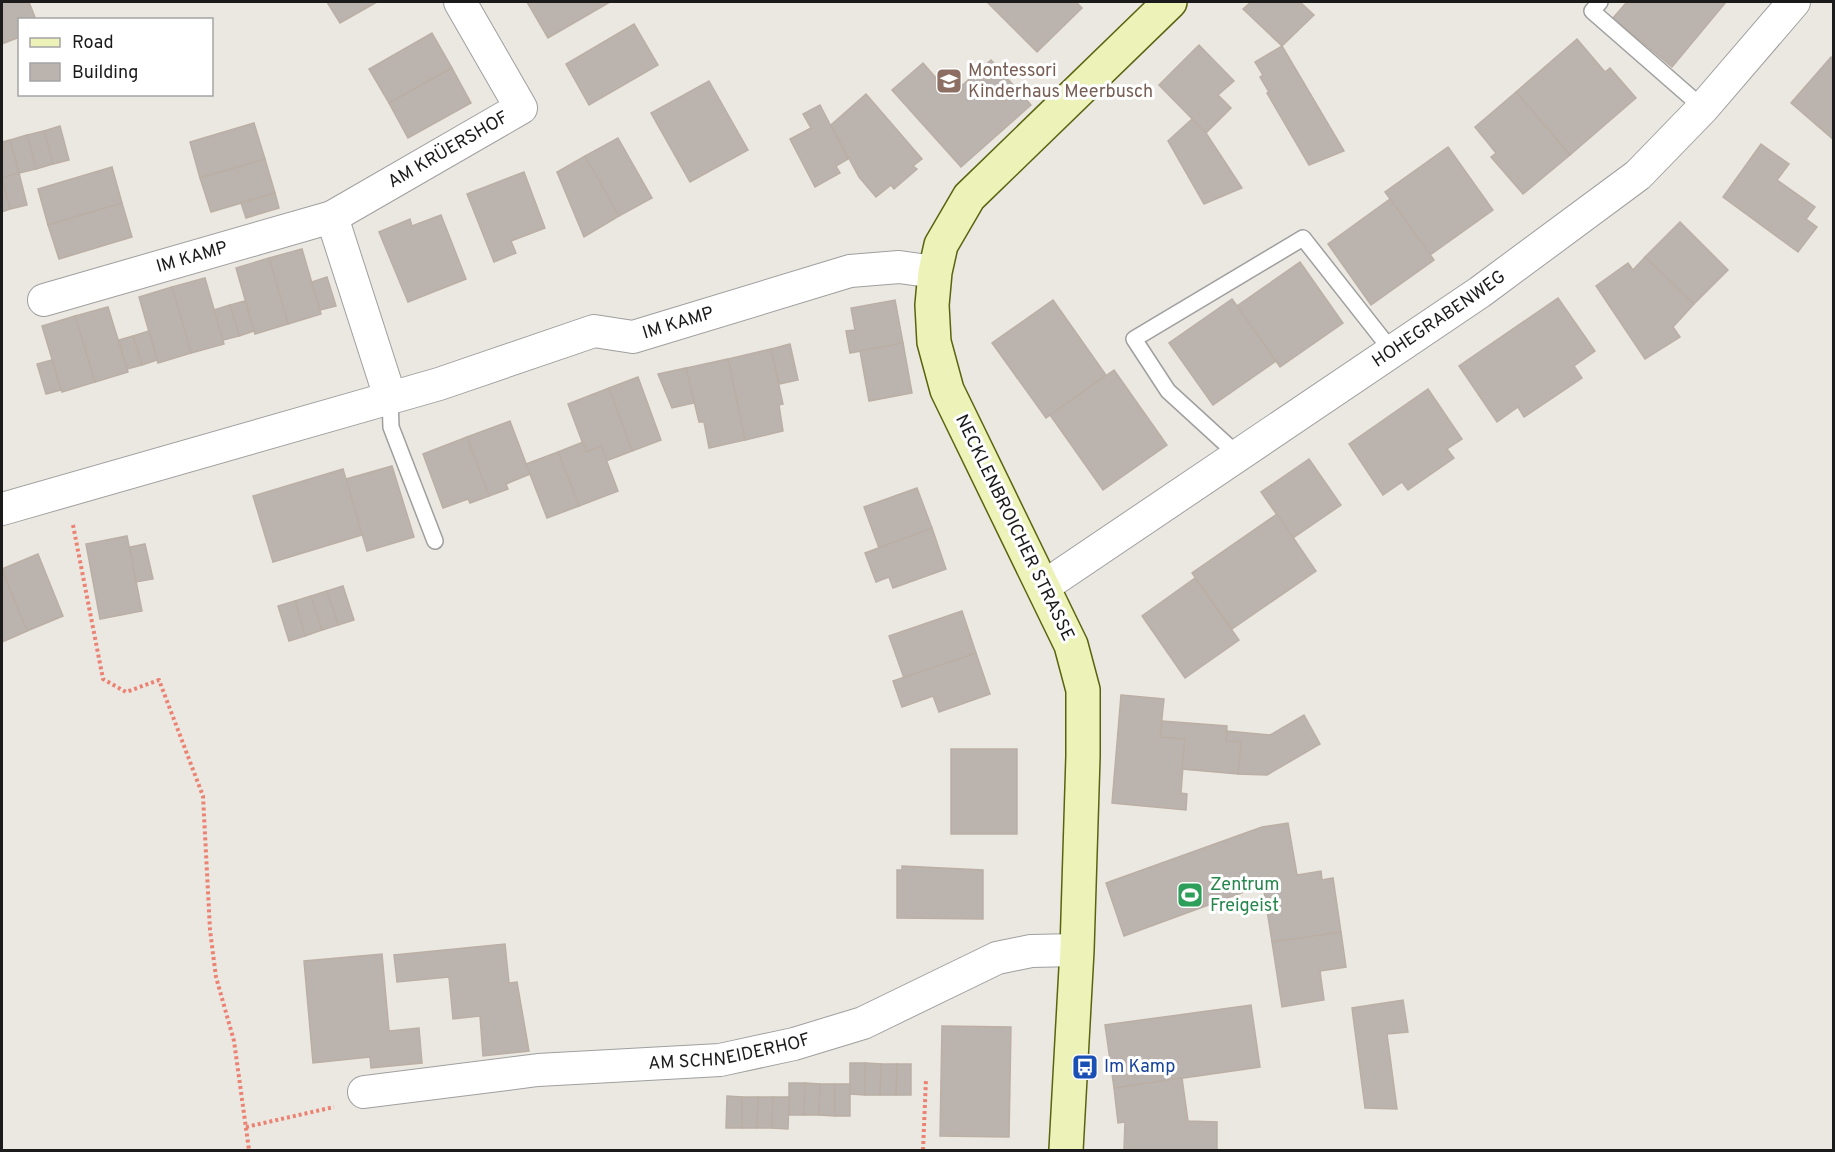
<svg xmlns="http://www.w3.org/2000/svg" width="1835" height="1152" viewBox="0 0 1835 1152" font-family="Overpass,sans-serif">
<rect width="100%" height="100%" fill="#ebe8e1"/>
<g fill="#bbb4ae" stroke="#bbafa5" stroke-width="1.5">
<path d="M2 2H29L36 20H20V37L2 44Z"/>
<path d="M327 2H377L340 23Z"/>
<path d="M527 2H610L548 38Z"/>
<path d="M987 2H1076L1082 8 1037 52Z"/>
<path d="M1251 2H1300L1314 15 1282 46 1243 9Z"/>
<path d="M1627 2H1726L1672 67 1613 18Z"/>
<path d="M634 24 658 65 589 105 566 64Z"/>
<path d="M432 33 452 68 389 103 369 69Z"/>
<path d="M1577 39 1605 72 1610 68 1636 98 1570 155 1516 92Z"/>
<path d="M1199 45 1234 81 1218 95 1231 108 1206 133 1159 85Z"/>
<path d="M1282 46 1344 151 1309 165 1267 93 1269 92 1260 77 1263 75 1255 62Z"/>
<path d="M1831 57 1834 60V140L1791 103Z"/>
<path d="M991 60 1031 105 961 167 892 90 923 63 951 95Z"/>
<path d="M452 68 471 103 408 138 389 103Z"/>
<path d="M709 81 748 150 690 182 651 113Z"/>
<path d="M1516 92 1570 155 1523 194 1491 157 1496 153 1475 127Z"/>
<path d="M866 94 922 159 913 166 917 169 894 189 891 185 876 197 859 177 831 125Z"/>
<path d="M820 105 848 159 836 166 840 173 815 187 790 139 811 128 803 114Z"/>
<path d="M1192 119 1206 133 1242 188 1204 204 1168 141Z"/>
<path d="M254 123 265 159 200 178 190 142Z"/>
<path d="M60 126 69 160 53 164 44 131Z"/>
<path d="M44 131 53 164 36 169 27 135Z"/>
<path d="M27 135 36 169 19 173 10 140Z"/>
<path d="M618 138 652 198 619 216 585 156Z"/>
<path d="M10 140 19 173 2 178V142Z"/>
<path d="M1761 144 1789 164 1777 180 1815 207 1806 219 1817 227 1798 252 1723 197Z"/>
<path d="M1448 147 1493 210 1430 255 1385 192Z"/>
<path d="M585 156 619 216 584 237 557 172Z"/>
<path d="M265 159 275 193 211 212 200 178Z"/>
<path d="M112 167 122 203 48 225 38 189Z"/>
<path d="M524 172 545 228 511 241 516 253 494 262 467 194Z"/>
<path d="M19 173 27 205 10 209 2 178Z"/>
<path d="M2 178 10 209 2 212Z"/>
<path d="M275 193 279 208 246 218 241 203Z"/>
<path d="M1390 199 1434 260 1371 305 1328 244Z"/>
<path d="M122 203 132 237 59 259 48 225Z"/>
<path d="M441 215 466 279 408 302 379 232 410 219 412 226Z"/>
<path d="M1680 222 1728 270 1694 304 1645 257Z"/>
<path d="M302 249 321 314 288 324 269 258Z"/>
<path d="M1645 257 1694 304 1673 327 1680 337 1645 359 1596 286 1628 263 1633 270Z"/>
<path d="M269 258 288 324 255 334 236 268Z"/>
<path d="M1300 262 1343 323 1280 367 1237 306Z"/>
<path d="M327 277 336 306 320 310 312 282Z"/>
<path d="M205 278 224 344 191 353 172 287Z"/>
<path d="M172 287 191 353 158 363 139 297Z"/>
<path d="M1558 298 1595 351 1574 366 1582 378 1524 417 1518 407 1497 422 1459 366Z"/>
<path d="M1232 299 1276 361 1213 405 1169 343Z"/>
<path d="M895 300 903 343 850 353 846 331 855 330 851 308Z"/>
<path d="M1053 300 1106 375 1046 418 992 343Z"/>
<path d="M245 301 254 331 239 336 230 305Z"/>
<path d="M230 305 239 336 223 340 214 310Z"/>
<path d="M108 307 128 372 95 382 75 316Z"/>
<path d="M75 316 95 382 62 392 42 326Z"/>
<path d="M149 331 157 360 142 365 133 336Z"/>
<path d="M133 336 142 365 127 369 119 340Z"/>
<path d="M903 343 912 393 869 401 860 351Z"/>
<path d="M790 344 798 380 779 384 771 349Z"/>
<path d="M771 349 783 404 779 405 783 431 745 440 728 359Z"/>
<path d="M728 359 745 440 709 448 704 422H699L686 368Z"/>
<path d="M52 360 61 390 46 394 37 364Z"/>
<path d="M686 368 694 403 672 408 658 374Z"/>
<path d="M1114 370 1167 445 1103 490 1050 415Z"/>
<path d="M638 377 661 440 632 451 609 388Z"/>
<path d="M609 388 632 451 606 461 601 446 586 452 568 404Z"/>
<path d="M1428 389 1462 439 1447 449 1454 458 1408 490 1402 482 1383 495 1349 444Z"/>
<path d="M510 421 530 474 506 484 508 489 489 496 467 437Z"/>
<path d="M467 437 489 496 470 503 468 499 443 508 423 454Z"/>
<path d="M583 442 586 452 601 446 618 491 579 506 558 452Z"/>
<path d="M558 452 579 506 547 518 526 464Z"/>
<path d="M1309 459 1341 505 1293 538 1261 492Z"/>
<path d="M392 466 414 537 367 551 346 479Z"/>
<path d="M343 469 362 535 273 562 253 496Z"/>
<path d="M917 488 932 528 879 548 864 507Z"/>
<path d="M1277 514 1316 571 1232 629 1192 573Z"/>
<path d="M932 528 946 569 893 588 889 577 876 582 865 553Z"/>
<path d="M127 536 142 611 100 619 86 544Z"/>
<path d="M145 544 153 579 136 582 130 547Z"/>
<path d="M38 554 63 616 27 631 2 569Z"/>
<path d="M2 571 27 631 2 642Z"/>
<path d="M1195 578 1239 640 1185 678 1142 616Z"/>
<path d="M343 586 354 620 338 625 327 591Z"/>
<path d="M327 591 338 625 322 630 311 596Z"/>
<path d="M311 596 322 630 305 636 295 601Z"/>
<path d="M295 601 305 636 289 641 278 606Z"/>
<path d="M962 611 976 653 904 678 889 636Z"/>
<path d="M976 653 990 694 939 712 933 696 902 707 893 681Z"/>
<path d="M1121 695 1164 699 1160 737 1185 739 1181 793 1187 794 1186 810 1112 803Z"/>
<path d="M1304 715 1320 744 1267 775 1238 774 1241 742 1226 741 1227 731 1270 735Z"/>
<path d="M1162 721 1227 726 1226 741 1241 742 1238 774 1182 769 1185 739 1160 737Z"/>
<rect x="951" y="749" width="66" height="85"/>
<path d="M1288 823 1297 875 1321 871 1322 880 1333 878 1341 932 1272 942 1263 885 1124 936 1106 883 1262 827Z"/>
<path d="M902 866 983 870V919L897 918V870H902Z"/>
<path d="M1341 932 1346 967 1320 971 1324 1000 1282 1007 1272 942Z"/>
<path d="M505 944 509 983 517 982 529 1051 483 1056 480 1016 453 1019 449 977 397 982 394 955Z"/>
<path d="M382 954 389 1031 419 1028 422 1063 371 1068 370 1057 313 1063 304 961Z"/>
<path d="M1403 1000 1408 1032 1387 1034 1397 1109 1365 1108 1352 1008Z"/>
<path d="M1251 1005 1260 1067 1114 1088 1105 1025Z"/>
<path d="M942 1026 1011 1027 1009 1137 940 1136Z"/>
<path d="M850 1063H865V1095L850 1094Z"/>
<path d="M865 1063 881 1064 880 1095H865Z"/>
<path d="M881 1064H897L896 1095H880Z"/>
<path d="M897 1064H911V1095H896Z"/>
<path d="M1182 1078 1188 1121 1217 1122V1150H1124L1125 1122 1118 1123 1114 1088Z"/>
<path d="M789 1083H805L804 1115H789Z"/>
<path d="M805 1083 820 1084 819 1115H804Z"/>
<path d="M820 1084H835V1116L819 1115Z"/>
<rect x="835" y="1084" width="15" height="32"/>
<path d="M727 1096 742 1097V1128H726Z"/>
<path d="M742 1097H758L757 1128H742Z"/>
<path d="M758 1097H773L772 1128H757Z"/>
<path d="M773 1097H789L788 1129 772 1128Z"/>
</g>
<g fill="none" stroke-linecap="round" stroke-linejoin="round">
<defs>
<g id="lane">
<path d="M1600 2 1592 11 1703 108"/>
<path d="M390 397 391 427 435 541"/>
<path d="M1238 455 1168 391 1134 339 1303 238 1392 351"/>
</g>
<g id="street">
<path d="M332 217 390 397"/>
<path id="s1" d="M44 300 332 217 521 108 460 2"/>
<path id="s2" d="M2 509 439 384 594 331 633 337 850 271 899 267 935 272"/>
<path id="s3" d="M1043 587 1480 292 1638 175 1703 108 1794 2"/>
<path id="s4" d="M364 1092 538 1070 720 1060 794 1044 863 1023 997 958 1031 951 1077 950"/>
</g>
<path id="secondary" d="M1066 1150 1077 950 1083 756V690L1071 645 947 390 934 342 932 305 935 272 941 245 969 197 1170 2"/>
</defs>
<use href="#lane" stroke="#9f9f9f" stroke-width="18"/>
<use href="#street" stroke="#9f9f9f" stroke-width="34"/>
<use href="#secondary" stroke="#59640f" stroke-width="36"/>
<g stroke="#eb8273" stroke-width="4" stroke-dasharray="3 3" stroke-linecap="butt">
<path d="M73 525 103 679 126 692 159 680 203 796 210 930 216 977 234 1041 249 1150"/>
<path d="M246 1127 334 1107"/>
<path d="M923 1150 926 1079"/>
</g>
<use href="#lane" stroke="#fff" stroke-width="15"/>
<use href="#street" stroke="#fff" stroke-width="32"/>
<use href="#secondary" stroke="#edf2b8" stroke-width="33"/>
</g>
<defs>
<symbol id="school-square" viewBox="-11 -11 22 22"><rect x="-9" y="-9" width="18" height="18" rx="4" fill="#8d6e63" stroke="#fff"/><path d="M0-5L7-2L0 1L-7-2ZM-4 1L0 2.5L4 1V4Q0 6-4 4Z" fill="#fff"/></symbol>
<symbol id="stadium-square" viewBox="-11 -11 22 22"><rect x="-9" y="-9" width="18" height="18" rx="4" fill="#2e9e5b" stroke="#fff"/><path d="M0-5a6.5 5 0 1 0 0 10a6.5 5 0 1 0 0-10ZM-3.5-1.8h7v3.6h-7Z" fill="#fff"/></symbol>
<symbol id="bus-square" viewBox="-11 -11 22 22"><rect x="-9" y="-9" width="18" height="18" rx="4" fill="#1a4fb4" stroke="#fff"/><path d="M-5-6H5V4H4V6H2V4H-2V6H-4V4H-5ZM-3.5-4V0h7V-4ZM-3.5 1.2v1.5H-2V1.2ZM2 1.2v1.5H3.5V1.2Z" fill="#fff"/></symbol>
</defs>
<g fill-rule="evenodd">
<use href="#school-square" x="934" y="66" width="30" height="30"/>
<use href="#stadium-square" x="1175" y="880" width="30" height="30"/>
<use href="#bus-square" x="1070" y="1052" width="30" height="30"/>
</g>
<g text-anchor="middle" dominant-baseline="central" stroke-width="6" stroke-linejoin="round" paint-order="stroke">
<g font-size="18" fill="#785e54" stroke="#fff" text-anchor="start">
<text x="968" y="71">Montessori<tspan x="968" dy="21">Kinderhaus Meerbusch</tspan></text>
</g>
<g font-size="18" fill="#1b1b1b" stroke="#fff">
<text stroke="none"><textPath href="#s1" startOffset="434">AM KRÜERSHOF</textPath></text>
<text stroke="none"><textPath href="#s1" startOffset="154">IM KAMP</textPath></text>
<text stroke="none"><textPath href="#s3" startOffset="478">HOHEGRABENWEG</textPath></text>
<text stroke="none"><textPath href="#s2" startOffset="705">IM KAMP</textPath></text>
<text transform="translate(1014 528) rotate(64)">NECKLENBROICHER STRASSE</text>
<text stroke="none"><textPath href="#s4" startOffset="368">AM SCHNEIDERHOF</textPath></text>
</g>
<g font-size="18" fill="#27864d" stroke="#fff" text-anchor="start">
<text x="1210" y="885">Zentrum<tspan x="1210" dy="21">Freigeist</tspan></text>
</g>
<g font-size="18" fill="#164399" stroke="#fff" text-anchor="start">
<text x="1104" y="1067">Im Kamp</text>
</g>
</g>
<rect width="1835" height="1152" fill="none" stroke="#1b1b1b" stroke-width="6"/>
<rect x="18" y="18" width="195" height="78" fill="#ffffff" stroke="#a4a4a4" stroke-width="1.5"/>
<rect x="30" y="38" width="30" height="9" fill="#edf2b8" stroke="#a4a4a4" stroke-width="1.5"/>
<text x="72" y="48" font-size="18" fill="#1b1b1b">Road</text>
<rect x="30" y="63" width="30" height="18" fill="#bbb4ae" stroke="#a4a4a4" stroke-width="1.5"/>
<text x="72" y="78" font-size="18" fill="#1b1b1b">Building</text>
</svg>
